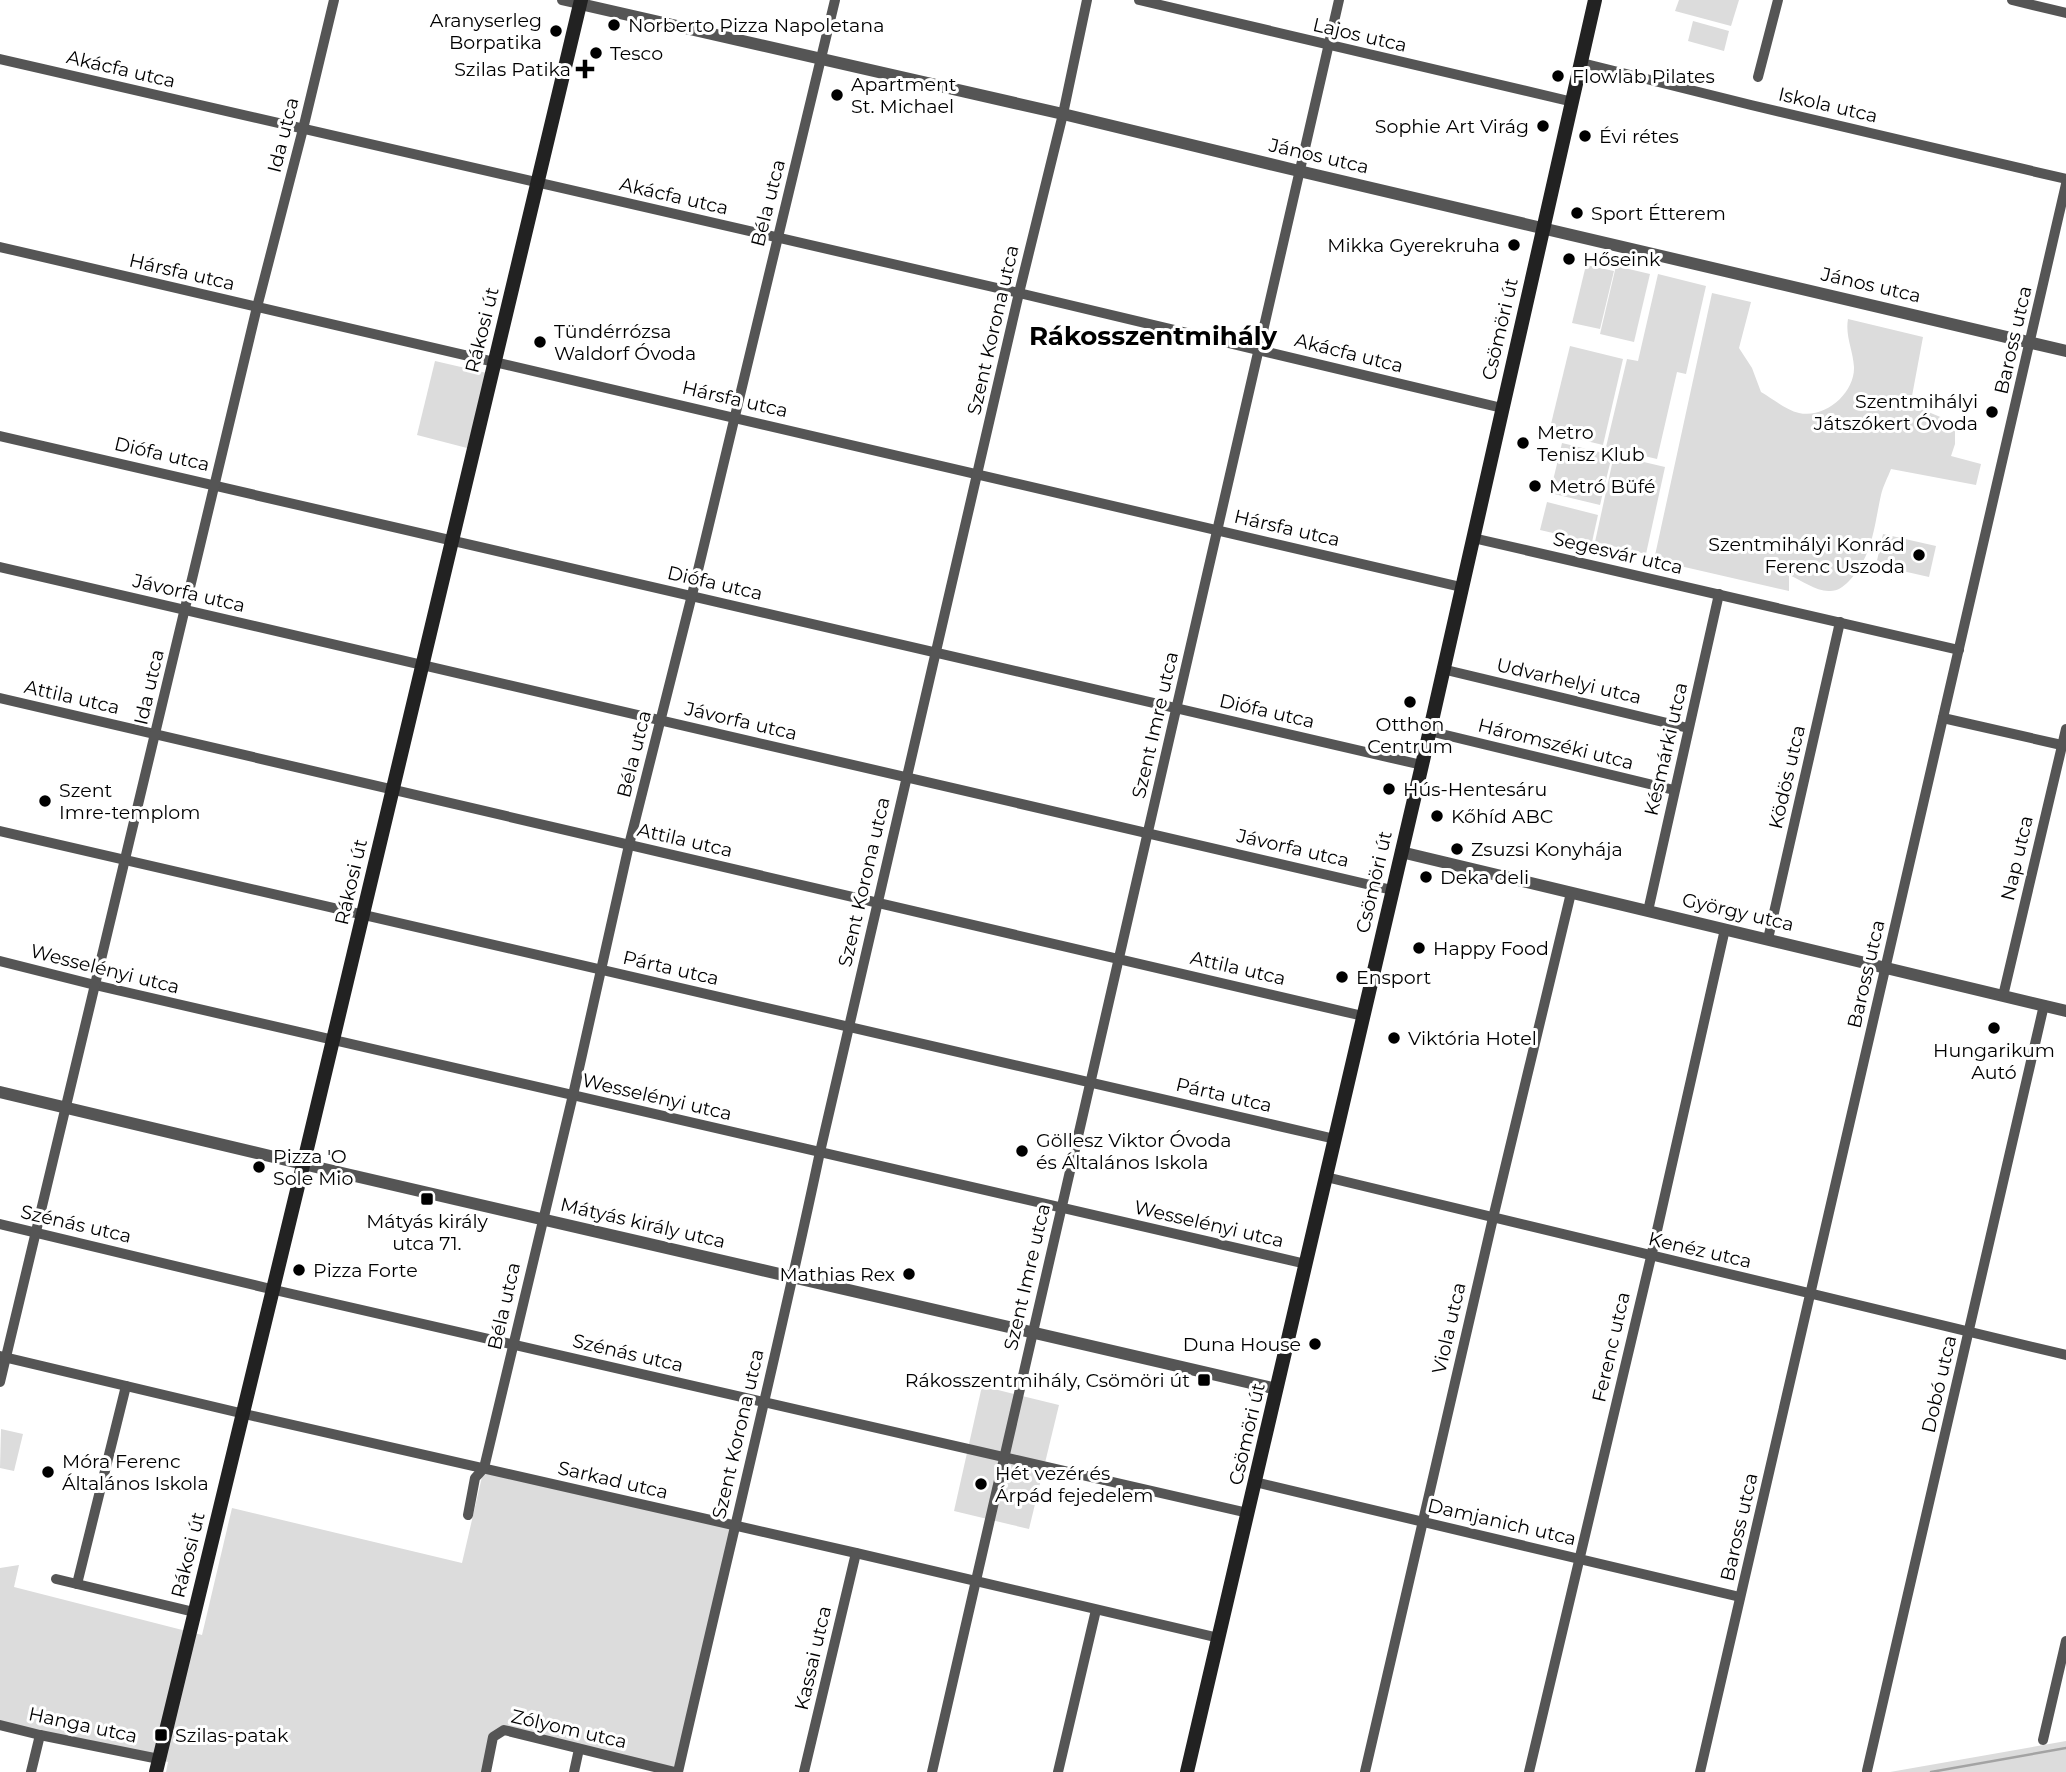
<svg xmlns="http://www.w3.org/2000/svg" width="2066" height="1772" viewBox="0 0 2066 1772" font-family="Montserrat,sans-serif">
<rect width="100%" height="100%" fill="#fff"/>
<g fill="#dcdcdc">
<path d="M1679 0H1739L1731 26 1675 11Z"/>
<path d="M1693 21 1729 31 1724 51 1688 41Z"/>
<path d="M1586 265 1614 271 1600 329 1572 323Z"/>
<path d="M1616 266 1650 274 1634 342 1600 334Z"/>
<path d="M1658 274 1706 286 1686 374 1677 372 1657 459 1606 447 1627 359 1638 361Z"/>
<path d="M1712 293 1751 302 1739 348 1752 368 1761 392C1773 399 1786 410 1799 413 1826 419 1855 392 1854 367 1853 350 1845 336 1848 319L1923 337 1912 396 1921 409 1955 423V444L1951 456 1981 464 1976 485 1891 469C1888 477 1883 486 1881 495 1874 526 1873 556 1849 581 1843 587 1838 591 1830 591 1817 592 1801 580 1789 575V591L1654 560Z"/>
<path d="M1570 346 1623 359 1603 445 1549 432Z"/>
<path d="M435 361 487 373 467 448 417 435Z"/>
<path d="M1562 443 1612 455 1600 505 1550 493Z"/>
<path d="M1614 455 1665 467 1646 554 1595 542Z"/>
<path d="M1547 502 1598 515 1592 542 1540 530Z"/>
<path d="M1883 534 1936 546 1929 577 1876 565Z"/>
<path d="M982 1386 1059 1405 1029 1529 954 1511Z"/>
<path d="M1 1429 23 1434 14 1471 0 1468Z"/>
<path d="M484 1468 734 1526 678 1772 500 1731 486 1772H166L168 1762 0 1722V1568L19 1565 14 1587 202 1635 232 1508 462 1563Z"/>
<path d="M2066 1741V1772H1890Z"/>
</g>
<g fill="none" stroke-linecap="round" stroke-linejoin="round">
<path stroke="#a3a3a3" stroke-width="2.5" d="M1931 1772 2066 1748"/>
<g stroke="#555" stroke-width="10">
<path d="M562 0 580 4"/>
<path d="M1139 0 1573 102"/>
<path d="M2012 0 2066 13"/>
<path d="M0 59 1019 293 1502 408"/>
<path d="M1582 63 1751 105 2066 179"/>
<path d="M1758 77 1778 0"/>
<path d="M0 247 1461 587"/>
<path d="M0 436 1422 765"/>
<path d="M1473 538 1959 650"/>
<path d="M0 567 1392 890"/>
<path d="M1442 669 1688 728"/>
<path d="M0 698 1363 1016"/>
<path d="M1943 718 2066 746"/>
<path d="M1429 731 1674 790"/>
<path d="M0 831 1335 1139"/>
<path d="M1648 911 1719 594"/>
<path d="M1768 939 1840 622"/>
<path d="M0 961 95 985 1306 1264"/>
<path d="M2003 996 2066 729"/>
<path d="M1326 1177 2066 1355"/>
<path d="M0 1224 279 1291 1248 1513"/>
<path d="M0 1356 236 1412 856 1553 1219 1638"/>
<path d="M0 1382 257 307 303 129 334 0"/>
<path d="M1255 1482 1740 1597"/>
<path d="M468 1515 475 1478 484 1468 573 1095 629 845 692 595 835 0"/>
<path d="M56 1579 194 1612"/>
<path d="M77 1584 126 1386"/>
<path d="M0 1725 40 1735 159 1759"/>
<path d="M2043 1740 2066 1641"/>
<path d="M1867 1771 2044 1005"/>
<path d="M31 1772 40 1735"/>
<path d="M486 1772 493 1737 504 1730 675 1772"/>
<path d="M574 1772 579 1749"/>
<path d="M678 1772C725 1565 776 1360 820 1152L1019 293 1063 114 1087 0"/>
<path d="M804 1772 856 1553"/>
<path d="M932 1772C1065 1181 1204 591 1339 0"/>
<path d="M1058 1772 1096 1610"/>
<path d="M1365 1772 1493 1218 1571 893"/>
<path d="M1529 1772 1651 1257 1725 929"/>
<path d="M1700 1772 2066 184"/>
</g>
<g stroke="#555" stroke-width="12">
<path d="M580 4 1063 114 1299 171 2066 351"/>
<path d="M1401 852 2066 1011"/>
<path d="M0 1092 316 1167 1277 1389"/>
</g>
<g stroke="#222" stroke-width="14">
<path d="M156 1772 306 1153 581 0"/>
<path d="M1187 1772 1422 765 1595 0"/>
</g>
</g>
<g fill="#000" stroke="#fff" stroke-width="2.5">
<circle cx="614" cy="25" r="7"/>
<circle cx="556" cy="31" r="7"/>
<circle cx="596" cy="53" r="7"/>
<path d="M581.5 58.5h7v7h7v7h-7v7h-7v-7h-7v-7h7z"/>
<circle cx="1558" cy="76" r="7"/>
<circle cx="837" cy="95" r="7"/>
<circle cx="1543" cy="126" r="7"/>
<circle cx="1585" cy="136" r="7"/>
<circle cx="1577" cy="213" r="7"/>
<circle cx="1514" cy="245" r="7"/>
<circle cx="1569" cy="259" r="7"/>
<circle cx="540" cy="342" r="7"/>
<circle cx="1992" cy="412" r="7"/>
<circle cx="1523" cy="443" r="7"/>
<circle cx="1535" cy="486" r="7"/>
<circle cx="1919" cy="555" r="7"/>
<circle cx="1410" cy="702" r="7"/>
<circle cx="1389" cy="789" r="7"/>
<circle cx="45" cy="801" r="7"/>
<circle cx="1437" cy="816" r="7"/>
<circle cx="1457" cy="849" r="7"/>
<circle cx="1426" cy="877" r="7"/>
<circle cx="1419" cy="948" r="7"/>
<circle cx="1342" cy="977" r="7"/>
<circle cx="1994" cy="1028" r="7"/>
<circle cx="1394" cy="1038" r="7"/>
<circle cx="1022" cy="1151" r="7"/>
<circle cx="259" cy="1167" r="7"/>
<rect x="420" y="1192" width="14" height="14" rx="3.5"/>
<circle cx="299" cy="1270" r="7"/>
<circle cx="909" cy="1274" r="7"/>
<circle cx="1315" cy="1344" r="7"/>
<rect x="1197" y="1373" width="14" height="14" rx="3.5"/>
<circle cx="48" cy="1472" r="7"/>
<circle cx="981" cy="1484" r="7"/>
<rect x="154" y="1728" width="14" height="14" rx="3.5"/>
</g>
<g text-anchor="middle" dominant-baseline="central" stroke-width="6" stroke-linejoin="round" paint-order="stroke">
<g font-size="19" fill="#000" stroke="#fff" text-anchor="start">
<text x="542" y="20" text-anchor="end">Aranyserleg<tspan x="542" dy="22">Borpatika</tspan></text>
<text x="628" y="25">Norberto Pizza Napoletana</text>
<text x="610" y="53">Tesco</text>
<text x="571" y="69" text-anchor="end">Szilas Patika</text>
<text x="1572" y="76">Flowlab Pilates</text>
<text x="851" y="84">Apartment<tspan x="851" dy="22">St. Michael</tspan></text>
<text x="1529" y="126" text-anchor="end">Sophie Art Virág</text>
<text x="1599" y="136">Évi rétes</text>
<text x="1591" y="213">Sport Étterem</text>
<text x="1500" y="245" text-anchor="end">Mikka Gyerekruha</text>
<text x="1583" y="259">Hőseink</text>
<text x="554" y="331">Tündérrózsa<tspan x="554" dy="22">Waldorf Óvoda</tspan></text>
<text x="1978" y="401" text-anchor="end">Szentmihályi<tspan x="1978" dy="22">Játszókert Óvoda</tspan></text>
<text x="1537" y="432">Metro<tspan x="1537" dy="22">Tenisz Klub</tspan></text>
<text x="1549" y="486">Metró Büfé</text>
<text x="1905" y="544" text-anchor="end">Szentmihályi Konrád<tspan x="1905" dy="22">Ferenc Uszoda</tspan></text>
<text x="1410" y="724" text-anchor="middle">Otthon<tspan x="1410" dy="22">Centrum</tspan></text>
<text x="1403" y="789">Hús-Hentesáru</text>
<text x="59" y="790">Szent<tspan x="59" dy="22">Imre-templom</tspan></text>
<text x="1451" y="816">Kőhíd ABC</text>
<text x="1471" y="849">Zsuzsi Konyhája</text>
<text x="1440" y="877">Deka deli</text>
<text x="1433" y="948">Happy Food</text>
<text x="1356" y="977">Ensport</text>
<text x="1408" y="1038">Viktória Hotel</text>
<text x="1994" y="1050" text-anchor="middle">Hungarikum<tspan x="1994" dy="22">Autó</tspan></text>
<text x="1036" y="1140">Göllesz Viktor Óvoda<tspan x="1036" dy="22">és Általános Iskola</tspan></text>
<text x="273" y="1156">Pizza 'O<tspan x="273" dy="22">Sole Mio</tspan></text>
<text x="427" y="1221" text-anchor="middle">Mátyás király<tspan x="427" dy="22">utca 71.</tspan></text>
<text x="313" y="1270">Pizza Forte</text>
<text x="895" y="1274" text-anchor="end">Mathias Rex</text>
<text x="1301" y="1344" text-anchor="end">Duna House</text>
<text x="1190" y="1380" text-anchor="end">Rákosszentmihály, Csömöri út</text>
<text x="62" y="1461">Móra Ferenc<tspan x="62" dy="22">Általános Iskola</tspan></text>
<text x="995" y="1473">Hét vezér és<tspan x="995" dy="22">Árpád fejedelem</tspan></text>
<text x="175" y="1735">Szilas-patak</text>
</g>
<g font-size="19" fill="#000" stroke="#fff">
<text transform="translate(1360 35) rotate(13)">Lajos utca</text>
<text transform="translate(121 69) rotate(13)">Akácfa utca</text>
<text transform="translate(1828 105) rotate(13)">Iskola utca</text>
<text transform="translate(283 135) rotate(-76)">Ida utca</text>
<text transform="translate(1319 156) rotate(13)">János utca</text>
<text transform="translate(674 196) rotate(13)">Akácfa utca</text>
<text transform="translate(768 203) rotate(-76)">Béla utca</text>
<text transform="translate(182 272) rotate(13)">Hársfa utca</text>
<text transform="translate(1871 285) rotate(13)">János utca</text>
<text transform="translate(1500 329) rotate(-77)">Csömöri út</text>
<text transform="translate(482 330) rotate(-76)">Rákosi út</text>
<text transform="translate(993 330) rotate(-77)">Szent Korona utca</text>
<text transform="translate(2013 340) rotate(-77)">Baross utca</text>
<text transform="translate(1349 353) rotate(14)">Akácfa utca</text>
<text transform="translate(735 399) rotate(13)">Hársfa utca</text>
<text transform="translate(162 454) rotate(13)">Diófa utca</text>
<text transform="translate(1287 528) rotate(13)">Hársfa utca</text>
<text transform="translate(1618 553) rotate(13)">Segesvár utca</text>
<text transform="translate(715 583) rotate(13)">Diófa utca</text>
<text transform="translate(189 593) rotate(13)">Jávorfa utca</text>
<text transform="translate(1569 681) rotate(13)">Udvarhelyi utca</text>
<text transform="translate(149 687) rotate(-77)">Ida utca</text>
<text transform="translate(72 697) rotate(13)">Attila utca</text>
<text transform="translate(1267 711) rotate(13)">Diófa utca</text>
<text transform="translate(741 721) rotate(13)">Jávorfa utca</text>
<text transform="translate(1155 725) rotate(-77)">Szent Imre utca</text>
<text transform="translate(1556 744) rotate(14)">Háromszéki utca</text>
<text transform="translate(1666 749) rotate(-77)">Késmárki utca</text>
<text transform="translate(634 754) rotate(-76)">Béla utca</text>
<text transform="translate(1787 777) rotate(-77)">Ködös utca</text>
<text transform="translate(685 840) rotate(13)">Attila utca</text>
<text transform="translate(1293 848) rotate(13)">Jávorfa utca</text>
<text transform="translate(2017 858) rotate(-77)">Nap utca</text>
<text transform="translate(351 882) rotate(-77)">Rákosi út</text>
<text transform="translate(864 882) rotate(-77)">Szent Korona utca</text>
<text transform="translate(1374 882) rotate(-77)">Csömöri út</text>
<text transform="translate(1738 912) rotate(13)">György utca</text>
<text transform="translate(671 968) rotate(13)">Párta utca</text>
<text transform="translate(1238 968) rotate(13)">Attila utca</text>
<text transform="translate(105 969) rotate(14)">Wesselényi utca</text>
<text transform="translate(1866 974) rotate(-77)">Baross utca</text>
<text transform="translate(1224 1095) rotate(13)">Párta utca</text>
<text transform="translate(657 1097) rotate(13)">Wesselényi utca</text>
<text transform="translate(643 1223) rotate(13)">Mátyás király utca</text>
<text transform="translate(76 1224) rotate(13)">Szénás utca</text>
<text transform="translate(1209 1224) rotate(13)">Wesselényi utca</text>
<text transform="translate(1700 1250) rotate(13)">Kenéz utca</text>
<text transform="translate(1027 1277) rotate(-77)">Szent Imre utca</text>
<text transform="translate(504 1306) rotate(-77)">Béla utca</text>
<text transform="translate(1449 1328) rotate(-77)">Viola utca</text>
<text transform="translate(1611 1347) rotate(-77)">Ferenc utca</text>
<text transform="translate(628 1353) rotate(13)">Szénás utca</text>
<text transform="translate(1939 1384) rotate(-77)">Dobó utca</text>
<text transform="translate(738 1434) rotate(-77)">Szent Korona utca</text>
<text transform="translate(1247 1434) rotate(-77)">Csömöri út</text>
<text transform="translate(613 1480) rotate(13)">Sarkad utca</text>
<text transform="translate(1502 1522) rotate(13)">Damjanich utca</text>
<text transform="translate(1739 1527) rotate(-77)">Baross utca</text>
<text transform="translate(188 1555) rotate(-76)">Rákosi út</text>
<text transform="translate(813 1658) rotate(-77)">Kassai utca</text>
<text transform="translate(83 1725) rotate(12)">Hanga utca</text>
<text transform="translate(569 1729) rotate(13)">Zólyom utca</text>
</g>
<g font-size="26" font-weight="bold" fill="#000" stroke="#fff">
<text x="1153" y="336">Rákosszentmihály</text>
</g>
</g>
</svg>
